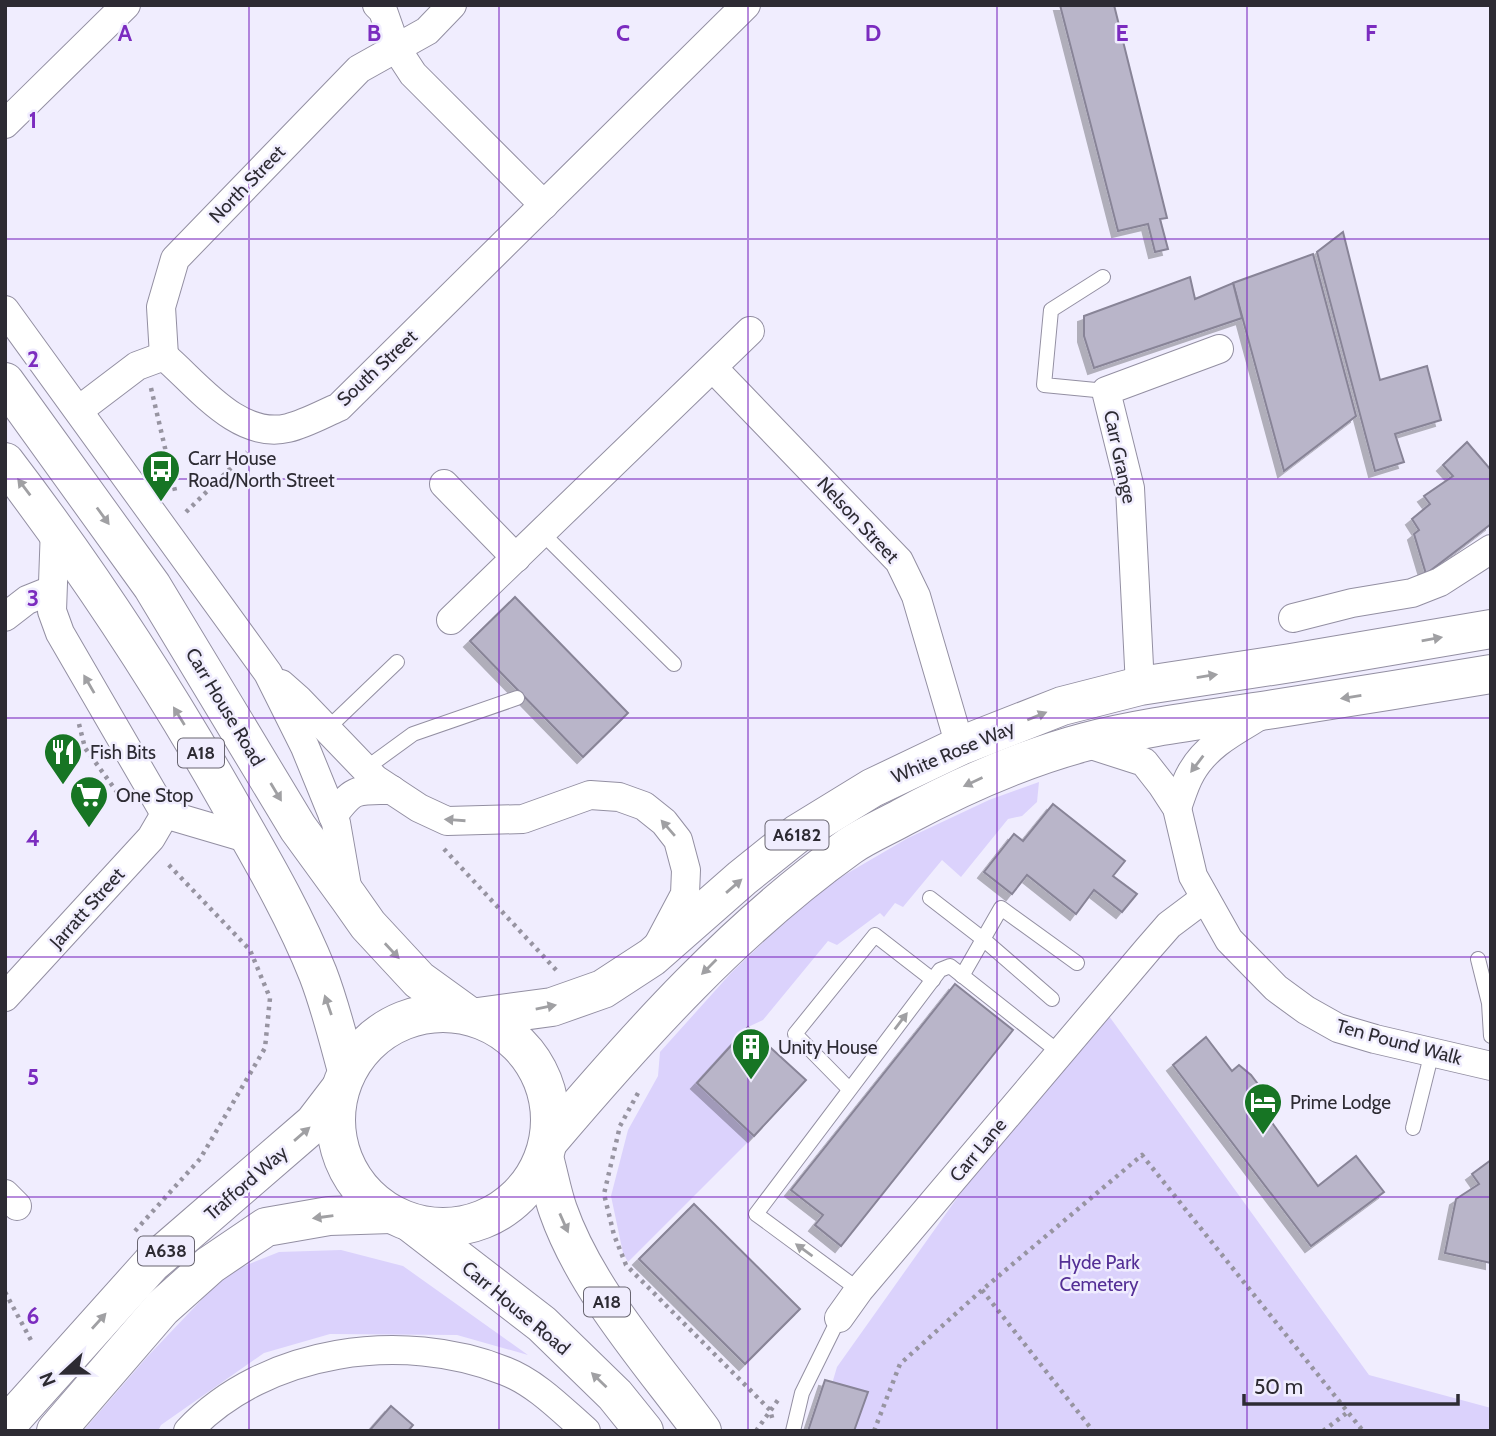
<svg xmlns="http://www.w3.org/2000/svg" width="1496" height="1436" viewBox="0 0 1496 1436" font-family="Cabin,sans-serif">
<defs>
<filter id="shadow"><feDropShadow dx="-6" dy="6" stdDeviation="0" flood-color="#0004"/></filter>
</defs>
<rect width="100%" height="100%" fill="#f0edfe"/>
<g fill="#dbd2fc">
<path d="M1039 782 1037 802 1022 816 1008 819 961 877 942 860 903 907 895 903 884 917 880 913 837 945 828 941 763 1020 748 1027 697 1082 754 1136 628 1262 623 1253 611 1196 628 1130 658 1076 660 1052 731 973 817 891 908 838 989 800Z"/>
<path d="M1101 1005 1369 1375 1491 1408V1431H818L837 1367 1060 1053Z"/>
<path d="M341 1250 403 1266 528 1355 457 1335 330 1334 264 1353 161 1425 158 1431H83L147 1357 227 1273 279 1252Z"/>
</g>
<g fill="#b9b5c9" stroke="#888497" stroke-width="2" filter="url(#shadow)">
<path d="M1060 5H1114L1167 218 1160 219 1168 249 1155 252 1148 224 1118 231Z"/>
<path d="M1343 232 1380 380 1427 366 1441 420 1395 434 1404 462 1375 471 1317 252Z"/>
<path d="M1313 254 1356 416 1284 471 1233 283Z"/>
<path d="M1190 277 1195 299 1233 283 1242 318 1094 368 1084 336V316Z"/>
<path d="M1467 442 1491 470V524L1426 574 1414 534 1419 530 1412 519 1430 504 1424 496 1453 476 1443 465Z"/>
<path d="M515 597 628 713 583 757 470 641Z"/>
<path d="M1053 804 1125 861 1113 876 1137 894 1122 912 1094 890 1076 914 1027 875 1012 894 984 872 1014 834 1023 841Z"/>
<path d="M955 984 1013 1030 841 1246 815 1225 823 1215 791 1190Z"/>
<path d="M748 1027 806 1080 754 1136 697 1083Z"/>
<path d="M1206 1037 1232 1071 1239 1065 1251 1075 1267 1096 1257 1102 1318 1186 1356 1156 1384 1192 1311 1246 1173 1065Z"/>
<path d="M1491 1160V1263L1445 1253 1456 1199 1479 1184 1472 1174Z"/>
<path d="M694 1204 800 1309 745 1364 639 1259Z"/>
<path d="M825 1380 868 1392 854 1431H808Z"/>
<path d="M391 1406 413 1425 408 1431H369Z"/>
</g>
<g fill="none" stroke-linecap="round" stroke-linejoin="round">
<defs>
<g id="service">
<path d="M1103 277 1051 310 1044 385 1106 391"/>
<path d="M542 533 674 664"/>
<path d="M327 729 397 662"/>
<path d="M365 769 413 734 517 698"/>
<path d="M930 898 983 939 1052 999"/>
<path d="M1478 959 1489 1003 1491 1036"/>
<path d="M962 976 1001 908 1077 963"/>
<path d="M849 1089 795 1034 875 935 933 980"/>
<path d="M1413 1128 1432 1052"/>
<path d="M859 1290 756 1214 940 970 950 966 1060 1053"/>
<path d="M793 1431 802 1393 839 1318"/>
</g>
<g id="minor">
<path d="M377 5 383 11 396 48 413 74 544 205"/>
<path d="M5 124 126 5"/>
<path d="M5 310 268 673 305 747 336 823 348 892"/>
<path d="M164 356C197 384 238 440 288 428 305 424 323 414 339 407L746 5"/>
<path d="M164 356 161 307 175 259 359 69 427 31 452 5"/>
<path d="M713 368 899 561 916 596 960 746"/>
<path d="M79 410 137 366 164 356"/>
<path d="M444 484 516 558"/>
<path d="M55 527 52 611 60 633 165 814 250 839"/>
<path d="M5 617 27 600 52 590"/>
<path d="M1293 618 1352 603 1412 593 1440 582 1491 549"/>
<path d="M451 620 750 331"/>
<path d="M281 684 298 699 375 779 419 808 447 821 523 819 590 795 619 797 644 806 664 822 678 840 686 870 685 894 659 943"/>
<path d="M1140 686 1130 488 1106 391 1219 349"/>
<path d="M1085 743 1144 762 1162 785 1177 808 1193 876 1229 940 1276 988 1306 1010 1338 1028 1375 1039 1491 1066"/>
<path d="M1177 808C1181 797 1185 783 1191 773 1206 746 1233 732 1258 717"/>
<path d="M333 816C354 787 357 790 392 790"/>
<path d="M5 997 151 838 165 814"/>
<path d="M5 1194 17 1206"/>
<path d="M839 1318 859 1290 1148 949 1169 925 1205 898"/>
<path d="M188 1431C265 1349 403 1330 505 1371 536 1383 561 1409 586 1431"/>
</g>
<g id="trunk">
<path d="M5 382 152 586 298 828 349 898 368 925 419 980 466 1014"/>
<path d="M5 462C86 568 159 679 225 795 258 853 293 911 318 974 330 1005 338 1038 347 1071"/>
<circle cx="443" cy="1120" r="107"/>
<path d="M478 1017 552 1007 603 989 652 957 742 878 797 834 872 788 960 746 1062 706 1140 686 1291 663 1491 629"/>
<path d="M549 1141C640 1034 735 928 850 846 866 835 885 827 903 817 961 786 1021 759 1085 742 1147 726 1211 719 1274 709 1346 698 1419 686 1491 674"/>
<path d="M544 1157C549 1175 552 1193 558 1210 586 1290 652 1363 702 1431"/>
<path d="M411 1223 542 1324 615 1395 644 1431"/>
<path d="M5 1427 151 1264 314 1123 340 1089"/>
<path d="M56 1431 162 1308 210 1265 266 1227 329 1216 391 1214"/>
</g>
</defs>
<use href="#service" stroke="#938fa2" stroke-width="16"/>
<use href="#minor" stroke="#938fa2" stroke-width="30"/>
<use href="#trunk" stroke="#938fa2" stroke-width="40"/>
<g stroke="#9794a1" stroke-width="4.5" stroke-dasharray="3.5 5" stroke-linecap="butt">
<path d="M151 388 176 495"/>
<path d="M186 512 247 452"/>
<path d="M79 724 85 748 117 792"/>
<path d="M444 849 557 971"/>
<path d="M638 1093 620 1126 604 1194 614 1235 626 1265 770 1410 773 1421"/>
<path d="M135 1231 200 1159 265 1048 270 998 250 950 166 862"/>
<path d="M982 1290 1093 1431"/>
<path d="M5 1292 33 1344"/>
<path d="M756 1431 778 1400"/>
<path d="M874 1431 900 1364 982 1290 1142 1155 1363 1431"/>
<path d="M1323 1431 1348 1412"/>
</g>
<use href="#service" stroke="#fff" stroke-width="14"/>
<use href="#minor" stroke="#fff" stroke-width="28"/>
<use href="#trunk" stroke="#fff" stroke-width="38"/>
</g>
<defs><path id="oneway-solid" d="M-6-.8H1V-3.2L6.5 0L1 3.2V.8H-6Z" transform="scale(1.75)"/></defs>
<g fill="#a0a0a3">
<use href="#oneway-solid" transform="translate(24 487) rotate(-127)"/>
<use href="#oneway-solid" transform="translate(103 516) rotate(54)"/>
<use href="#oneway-solid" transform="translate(1432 639) rotate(-10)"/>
<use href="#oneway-solid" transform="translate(1207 676) rotate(-9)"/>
<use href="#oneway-solid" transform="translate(89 684) rotate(-120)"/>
<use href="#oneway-solid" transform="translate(1351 697) rotate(171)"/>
<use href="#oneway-solid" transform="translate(179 716) rotate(-122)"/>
<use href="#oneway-solid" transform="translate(1037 716) rotate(-22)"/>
<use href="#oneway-solid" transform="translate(1197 764) rotate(127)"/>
<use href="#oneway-solid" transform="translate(973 782) rotate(155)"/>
<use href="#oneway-solid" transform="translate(276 792) rotate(59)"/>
<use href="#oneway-solid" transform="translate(455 820) rotate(-176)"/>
<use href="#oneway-solid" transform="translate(668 828) rotate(-131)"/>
<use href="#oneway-solid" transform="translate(734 886) rotate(-41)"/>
<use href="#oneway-solid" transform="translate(392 951) rotate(47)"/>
<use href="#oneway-solid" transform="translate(709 967) rotate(135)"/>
<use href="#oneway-solid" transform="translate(328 1005) rotate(-109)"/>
<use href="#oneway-solid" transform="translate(546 1007) rotate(-11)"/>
<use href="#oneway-solid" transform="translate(901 1021) rotate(-53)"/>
<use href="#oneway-solid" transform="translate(302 1134) rotate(-41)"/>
<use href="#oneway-solid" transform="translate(323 1217) rotate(172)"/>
<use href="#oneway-solid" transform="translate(564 1223) rotate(66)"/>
<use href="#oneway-solid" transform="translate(804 1250) rotate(-144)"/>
<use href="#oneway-solid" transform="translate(99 1321) rotate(-48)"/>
<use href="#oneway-solid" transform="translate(599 1380) rotate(-136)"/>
</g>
<path fill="none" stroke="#7b2cbf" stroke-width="2" stroke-opacity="0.55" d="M249 5V1431M499 5V1431M748 5V1431M997 5V1431M1247 5V1431M5 239H1491M5 479H1491M5 718H1491M5 957H1491M5 1197H1491"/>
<defs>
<symbol id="bus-pin" viewBox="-11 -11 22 30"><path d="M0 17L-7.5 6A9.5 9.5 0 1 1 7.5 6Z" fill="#177524" stroke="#f0edfe"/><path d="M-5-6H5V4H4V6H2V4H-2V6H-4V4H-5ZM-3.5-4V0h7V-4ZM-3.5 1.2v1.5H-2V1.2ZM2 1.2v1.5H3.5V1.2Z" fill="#fff"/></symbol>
<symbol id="restaurant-pin" viewBox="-11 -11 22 30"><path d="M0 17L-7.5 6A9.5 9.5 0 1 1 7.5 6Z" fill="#177524" stroke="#f0edfe"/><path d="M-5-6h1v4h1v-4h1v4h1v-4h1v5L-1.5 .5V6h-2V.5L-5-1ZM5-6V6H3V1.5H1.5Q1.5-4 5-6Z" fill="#fff"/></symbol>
<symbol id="supermarket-pin" viewBox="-11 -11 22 30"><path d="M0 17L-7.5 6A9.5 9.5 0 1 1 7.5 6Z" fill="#177524" stroke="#f0edfe"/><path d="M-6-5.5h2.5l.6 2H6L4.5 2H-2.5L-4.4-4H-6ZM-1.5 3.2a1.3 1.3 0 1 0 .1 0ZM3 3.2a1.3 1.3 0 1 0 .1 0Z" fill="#fff"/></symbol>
<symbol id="building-pin" viewBox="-11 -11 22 30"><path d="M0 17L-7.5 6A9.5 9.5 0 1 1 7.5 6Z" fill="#177524" stroke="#f0edfe"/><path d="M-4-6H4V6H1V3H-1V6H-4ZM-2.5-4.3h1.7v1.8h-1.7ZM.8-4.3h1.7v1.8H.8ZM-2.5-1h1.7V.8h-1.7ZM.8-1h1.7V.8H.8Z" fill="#fff"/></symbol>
<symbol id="hotel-pin" viewBox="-11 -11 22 30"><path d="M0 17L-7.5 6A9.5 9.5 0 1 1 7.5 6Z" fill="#177524" stroke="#f0edfe"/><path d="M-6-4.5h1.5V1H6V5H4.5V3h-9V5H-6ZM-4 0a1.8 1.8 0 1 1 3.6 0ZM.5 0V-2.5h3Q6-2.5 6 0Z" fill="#fff"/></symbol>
</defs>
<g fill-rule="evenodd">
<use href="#bus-pin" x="139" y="447" width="44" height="60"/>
<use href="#restaurant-pin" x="41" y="730" width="44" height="60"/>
<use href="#supermarket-pin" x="67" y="773" width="44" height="60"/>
<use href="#building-pin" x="729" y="1025" width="44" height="60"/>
<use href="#hotel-pin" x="1241" y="1080" width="44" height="60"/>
</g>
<g text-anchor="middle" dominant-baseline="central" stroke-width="5" stroke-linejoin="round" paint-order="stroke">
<g fill="#f0edfe" stroke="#686570" stroke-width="2">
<rect x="178" y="738.5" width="46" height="29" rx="5"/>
<rect x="765.5" y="820.5" width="63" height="29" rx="5"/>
<rect x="138" y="1236.5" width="56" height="29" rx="5"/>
<rect x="584" y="1287.5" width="46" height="29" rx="5"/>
</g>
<g font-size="18" font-weight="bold" fill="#2d2b33">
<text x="201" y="753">A18</text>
<text x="797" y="835">A6182</text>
<text x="166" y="1251">A638</text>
<text x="607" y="1302">A18</text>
</g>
<g font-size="19" fill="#2d2b33" stroke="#f0edfe">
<text transform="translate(247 184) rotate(-46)">North Street</text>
<text transform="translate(377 368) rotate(-43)">South Street</text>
<text transform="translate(1120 457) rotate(78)">Carr Grange</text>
<text transform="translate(858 520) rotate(47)">Nelson Street</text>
<text transform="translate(225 707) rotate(59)">Carr House Road</text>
<text transform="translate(953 752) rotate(-23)">White Rose Way</text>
<text transform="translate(87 908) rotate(-48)">Jarratt Street</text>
<text transform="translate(1399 1042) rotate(15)">Ten Pound Walk</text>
<text transform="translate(978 1150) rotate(-50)">Carr Lane</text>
<text transform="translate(246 1183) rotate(-41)">Trafford Way</text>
<text transform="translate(516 1308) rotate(40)">Carr House Road</text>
</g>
<g font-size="19" fill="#2d2b33" stroke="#f0edfe" text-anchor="start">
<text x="188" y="458">Carr House<tspan x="188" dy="22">Road/North Street</tspan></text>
<text x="90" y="752">Fish Bits</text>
<text x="116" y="795">One Stop</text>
<text x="778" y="1047">Unity House</text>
<text x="1290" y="1102">Prime Lodge</text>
</g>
<g font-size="19" fill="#542f96" stroke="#f0edfe">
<text x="1099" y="1262">Hyde Park<tspan x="1099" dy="22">Cemetery</tspan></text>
</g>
</g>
<g font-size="23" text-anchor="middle" font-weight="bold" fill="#7b2cbf" stroke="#f0edfe" stroke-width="5" stroke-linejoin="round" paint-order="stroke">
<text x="125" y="41">A</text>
<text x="374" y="41">B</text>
<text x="623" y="41">C</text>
<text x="873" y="41">D</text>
<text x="1122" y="41">E</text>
<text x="1371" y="41">F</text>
<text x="33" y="128">1</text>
<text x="33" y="367">2</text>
<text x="33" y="606">3</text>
<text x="33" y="846">4</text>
<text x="33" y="1085">5</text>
<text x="33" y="1324">6</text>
</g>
<rect width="1496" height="1436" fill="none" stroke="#2d2b33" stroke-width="14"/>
<g transform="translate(63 1373) rotate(248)" stroke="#f0edfe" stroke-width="5" paint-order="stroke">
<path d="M0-5L12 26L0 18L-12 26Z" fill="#2d2b33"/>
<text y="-10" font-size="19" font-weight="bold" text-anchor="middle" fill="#2d2b33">N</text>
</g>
<path d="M1244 1394v10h214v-10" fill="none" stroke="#2d2b33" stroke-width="3.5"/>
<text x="1254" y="1394" font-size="21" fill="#2d2b33" stroke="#f0edfe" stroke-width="5" paint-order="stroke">50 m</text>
</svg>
